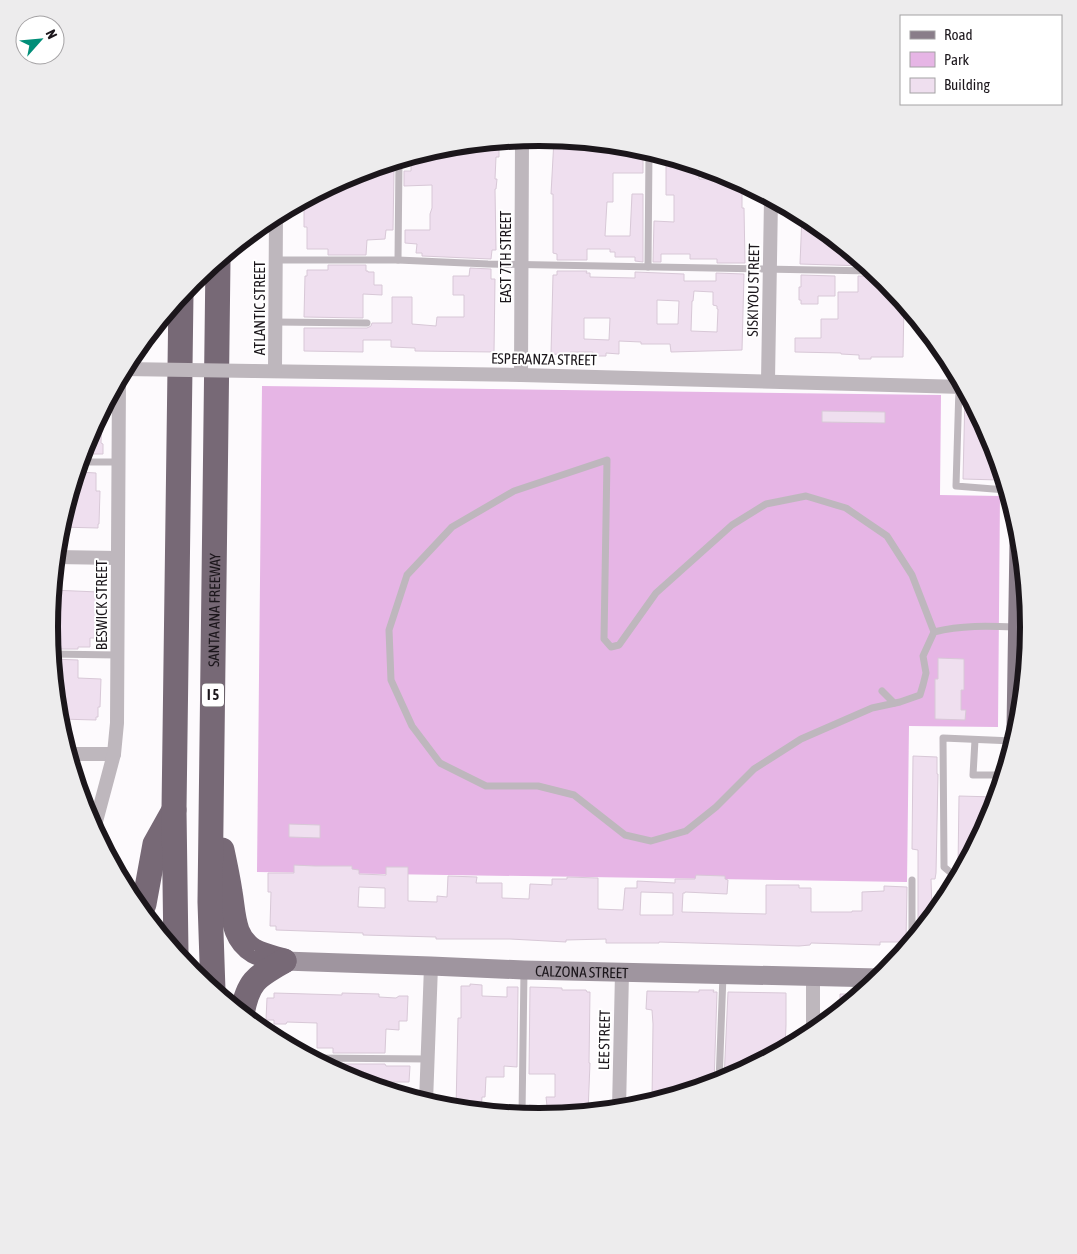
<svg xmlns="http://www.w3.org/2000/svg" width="1077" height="1254" viewBox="0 0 1077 1254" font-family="'Asap Condensed',sans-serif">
<rect width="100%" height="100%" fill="#fdfafd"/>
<path fill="#e6b5e5" d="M262 386 941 395 940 495 1000 496 998 727 909 726 907 882 257 872Z"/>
<g fill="#efdfef" stroke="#d8c8d7" fill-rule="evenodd">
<path d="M554 139 613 145V149H625V153H643V173H613V202H607L605 236H630L632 194H643V262L635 261V257H615V252H610V249H587V260H557V254L553 253V194H551Z"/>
<path d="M471 144H483L499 147V157H496L495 179H497L496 189H495L496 250H492L491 259 422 256V253H416L417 244 405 243V230H430V214L432 208V185L404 186V171H411V156L443 147Z"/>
<path d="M666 156 699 166V179H735L742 183V208H744L745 263H717V259H690V254H661V262H653L654 221 674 222V195H666Z"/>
<path d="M386 164V170L394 171 393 230H386L385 239 367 240 366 255H328V249H307V227H304V199L351 174Z"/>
<path d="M802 215 811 220 866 266 800 264Z"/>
<path d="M328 265H366V271H368V272H374V285H382V295L363 294V318L304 317 305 276H307V270H328Z"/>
<path d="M470 268 491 269V279H495L494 352 415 351V348L391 347V340H363V352L304 351V328H367L371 326 372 323H392V297H412V324L436 326 437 317H464V295H453V276H469Z"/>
<path d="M557 271H587L586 273H590V277L635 278V272L684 274V281H716V273L744 274 742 350 671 352 670 344H641V342L619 341V354L606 353V356H592L593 352H570V355L551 354 553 275H557ZM694 291 713 292V305L717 306V309H718L717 332 691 331 692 301H693ZM657 300 679 301 678 324H657ZM584 318H610L609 340 584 339Z"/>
<path d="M877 274 885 281 904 304 903 357H871V359H859V355L841 354V353L795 352V338H821V319H838V292H858V276H873Z"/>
<path d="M801 275 835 276V296H818V304H801V300H799V287H801Z"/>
<path d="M965 395H967L991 440 999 466V480L963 479Z"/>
<path d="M102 410 101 443 103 444V454H91V439H86Z"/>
<path d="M822 411 885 412V423L822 422Z"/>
<path d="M80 472 96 473V491H100L99 524H98V528L59 527 71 488H80Z"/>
<path d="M52 590 98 592 97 638H90V647H78V649H51L49 627Z"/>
<path d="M938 658 964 659V690H961V710H966L965 720 935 719V679H938Z"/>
<path d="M52 659 78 660V678L101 679 100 707H98V717H96V720L59 719V716H57Z"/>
<path d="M913 756 937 757V774H938L936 873 935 879H931L932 909H937L918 933V850L912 849Z"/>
<path d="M959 796 995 797V803L991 815 962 868 958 867Z"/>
<path d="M289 824 320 825V838L289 837Z"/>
<path d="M294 865 315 866H352V869L359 870V874L386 875V867H408V901L437 902V896L447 897 448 876 477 877 476 883H502V898L529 899 530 884 552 885V879H567V877L598 878V909L623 910 625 888H637V881L675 883V879H695L696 875 725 876V879L728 880 727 894 685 892V893H683L682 912 766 914V885H799V888H811V912H852V911H862V892L884 891V886L907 887 906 942H880V945L811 943 810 945 799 946 659 942V943H606V939L566 940V942L510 939H436V937L363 935V933L276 930V926H270L271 892H268V873H294ZM359 887 385 888V908L358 907ZM641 892 673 893V915H640Z"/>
<path d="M470 984 482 985V996L507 997V987H518L517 1067 504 1066V1077H486L485 1097H482L481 1111 456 1109 458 1018H461V986H470Z"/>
<path d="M530 987 562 988V990H586L587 992H590L589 1063H590L588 1112 538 1117 529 1116V1105L547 1106 546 1097H555V1074H529Z"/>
<path d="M699 990H714L713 992H717L714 1083 652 1102 653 1024 652 1010 646 1009 647 991 699 992Z"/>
<path d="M728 992 786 993V1025L785 1048 724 1080Z"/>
<path d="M274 993 342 995V993L379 994V997L396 998 399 996H408L407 1021H399V1030L386 1029 385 1053H333V1048H317V1023L287 1022 286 1024H274V1020H266L267 998H274Z"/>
<path d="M840 994H859L847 1004H840Z"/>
<path d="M339 1064H385L386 1066H410L409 1082H387V1080H353L339 1073Z"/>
</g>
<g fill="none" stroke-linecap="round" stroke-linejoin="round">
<g stroke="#beb7bd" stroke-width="7">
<path d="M276 260H398L488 264 873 271"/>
<path d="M398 260 399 160"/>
<path d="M648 267 649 151"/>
<path d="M275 322 367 323"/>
<path d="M959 387 956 486 1006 490"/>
<path d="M79 462H119"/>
<path d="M934 632 912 575 887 536 846 508 806 496 766 504 732 525 656 593 619 645 611 647 604 639 607 460 514 491 452 527 407 575 389 630 391 680 412 726 440 763 486 786H538L574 795 625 835 651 841 686 831 716 807 754 769 801 739 872 708 900 702 920 695 923 685 926 673 923 656 934 632C962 625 988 626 1016 627"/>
<path d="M51 654 117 655"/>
<path d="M882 691 894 703"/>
<path d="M975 740 973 775H1003"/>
<path d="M960 873 950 872 944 867V865C944 822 943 780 943 738L1013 741"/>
<path d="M912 880V940"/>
<path d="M940 893H949"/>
<path d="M311 1058 428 1059"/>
<path d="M719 1082 723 975"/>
<path d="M522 1115 524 971"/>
</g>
<g stroke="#beb7bd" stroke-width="14">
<path d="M253 371 521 375 963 387"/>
<path d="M275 371 276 215"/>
<path d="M521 375 522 139"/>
<path d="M768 381 771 199"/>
<path d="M56 557 117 558"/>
<path d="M68 754H114"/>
<path d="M94 829 114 754 117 723 119 378"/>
<path d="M813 1032V977"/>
<path d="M426 1102 431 966"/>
<path d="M619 1109 622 973"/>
</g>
<path stroke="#9f959f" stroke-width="19" id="s1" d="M284 961 431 966 524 970 879 978"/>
<path stroke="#897d89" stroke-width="21" d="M1017 728 1020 541"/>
<g stroke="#776976" stroke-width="25">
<path d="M222 850C225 864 228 878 230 892 234 914 232 938 254 951 263 956 274 958 284 961"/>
<path d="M141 911 144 904 155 844 174 810"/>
<path d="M176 953 174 810 181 294"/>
<path id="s2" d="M213 991 210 902 218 260"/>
<path d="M242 1014C248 981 256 977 284 961"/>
</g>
<path stroke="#beb7bd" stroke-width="14" d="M124 369 253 371"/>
</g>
<g text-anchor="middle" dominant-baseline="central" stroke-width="4" stroke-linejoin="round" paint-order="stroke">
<rect fill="#fff" stroke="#5f5c5f" stroke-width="1" x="202" y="683.5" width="22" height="23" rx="4"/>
<g font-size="14" font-weight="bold" fill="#1b161b">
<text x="213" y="695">I 5</text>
</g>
<g font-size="15" fill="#1b161b" stroke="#fff">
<text transform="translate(505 257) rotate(-90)">EAST 7TH STREET</text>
<text transform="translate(753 290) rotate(-89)">SISKIYOU STREET</text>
<text transform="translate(259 308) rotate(-90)">ATLANTIC STREET</text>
<text transform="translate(544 359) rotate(1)">ESPERANZA STREET</text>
<text transform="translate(101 605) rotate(-90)">BESWICK STREET</text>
<text stroke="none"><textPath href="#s2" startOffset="381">SANTA ANA FREEWAY</textPath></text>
<text stroke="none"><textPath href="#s1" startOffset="298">CALZONA STREET</textPath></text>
<text transform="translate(604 1040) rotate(-89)">LEE STREET</text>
</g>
</g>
<path d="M0 0H1077V1254H0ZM58 627a481 481 0 1 1 962 0a481 481 0 1 1-962 0Z" fill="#edeced" fill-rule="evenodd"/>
<path fill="none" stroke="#1b161b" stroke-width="6" d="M58 627a481 481 0 1 1 962 0a481 481 0 1 1-962 0Z"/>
<rect x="900" y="15" width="162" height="90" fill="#ffffff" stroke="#a4a2a4"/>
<rect x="910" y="31" width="25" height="8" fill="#897d89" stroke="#a4a2a4"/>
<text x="944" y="40" font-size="15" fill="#1b161b">Road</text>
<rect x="910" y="52" width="25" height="15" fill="#e6b5e5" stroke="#a4a2a4"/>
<text x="944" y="65" font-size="15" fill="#1b161b">Park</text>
<rect x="910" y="78" width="25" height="15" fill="#efdfef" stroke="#a4a2a4"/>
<text x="944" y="90" font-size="15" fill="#1b161b">Building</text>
<g transform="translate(40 40) rotate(63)"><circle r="24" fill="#ffffff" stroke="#a4a2a4"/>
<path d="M0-4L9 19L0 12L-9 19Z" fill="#008e78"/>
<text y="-8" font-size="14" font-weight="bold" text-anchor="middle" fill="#1b161b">N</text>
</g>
</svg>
